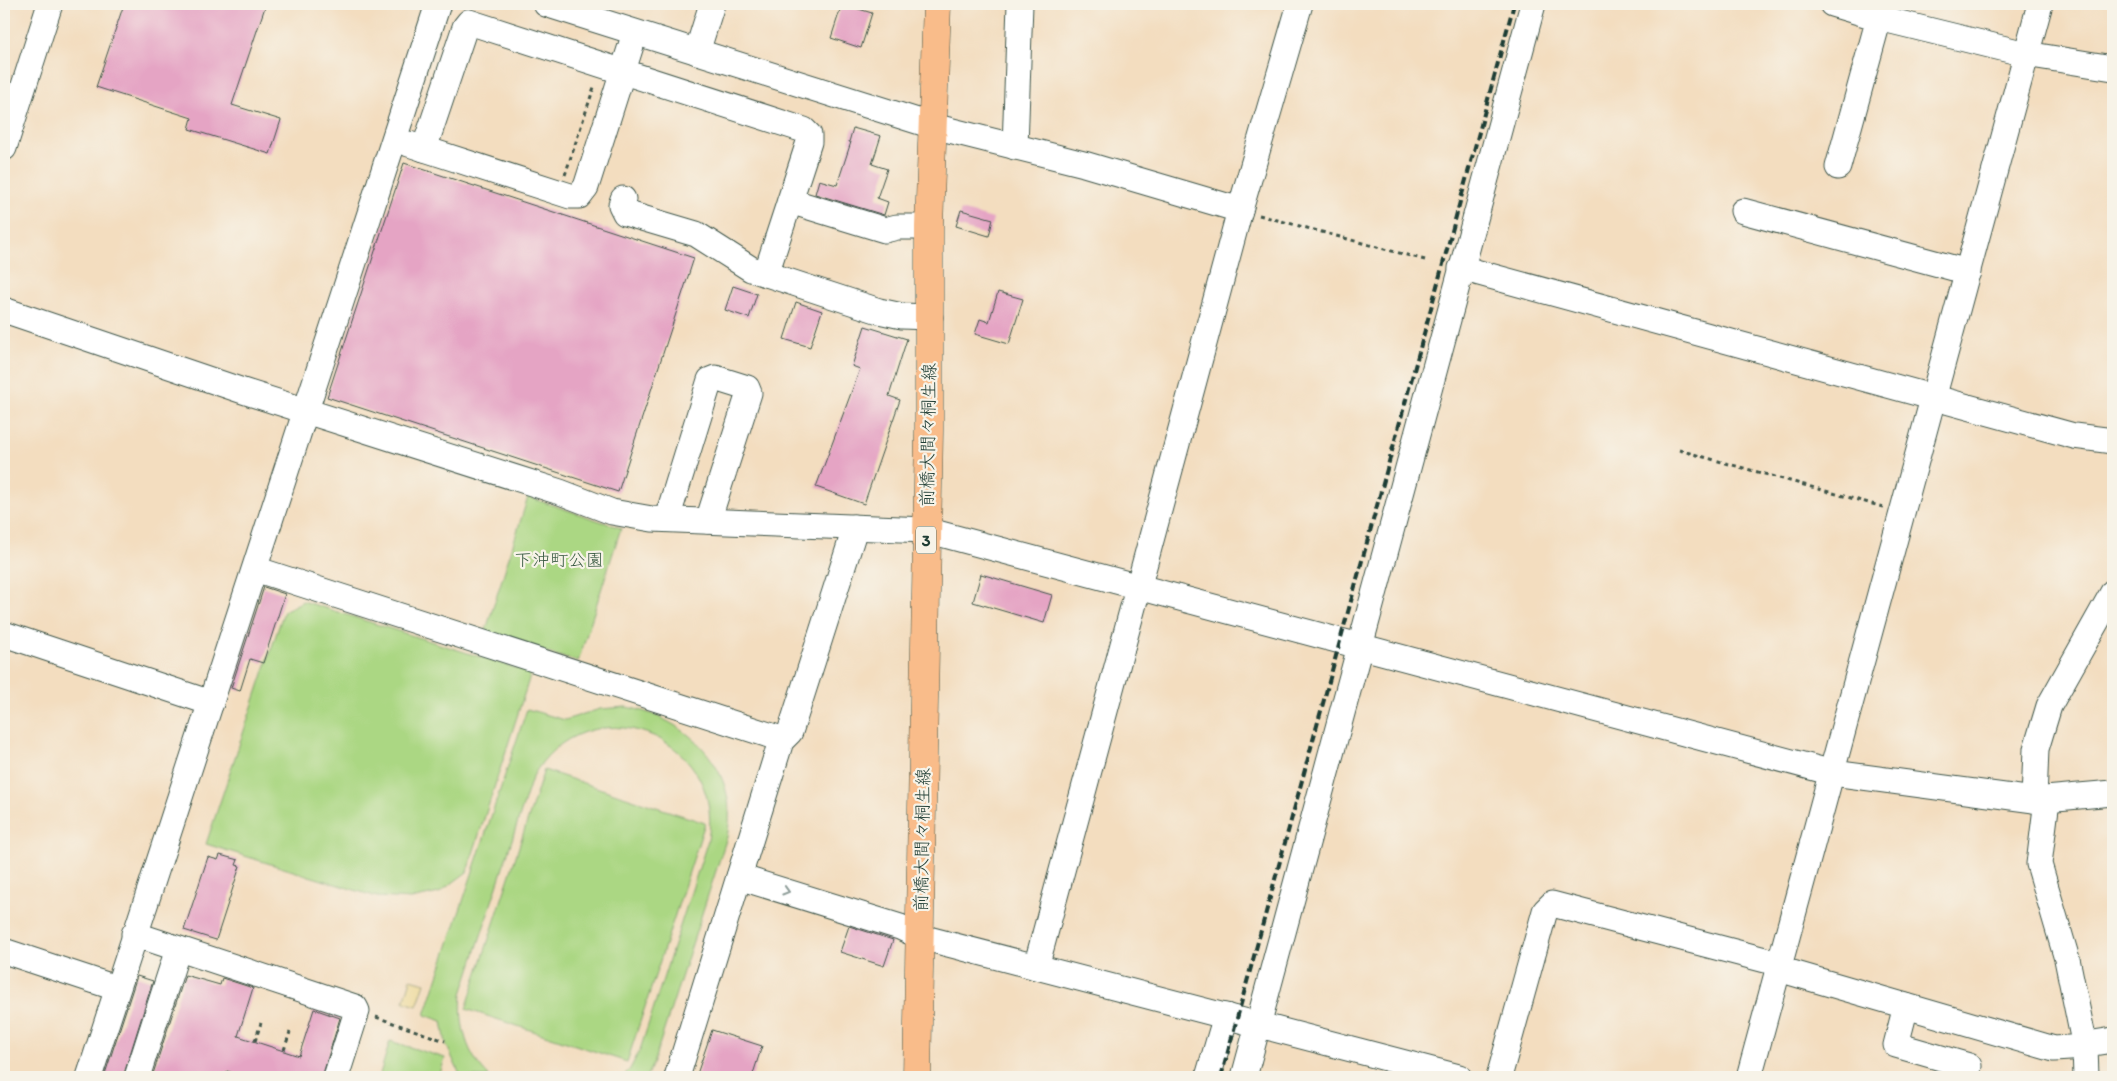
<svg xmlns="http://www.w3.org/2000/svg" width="2117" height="1081" viewBox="0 0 2117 1081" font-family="Itim,'Klee One',sans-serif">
<rect width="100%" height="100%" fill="#f7f3e8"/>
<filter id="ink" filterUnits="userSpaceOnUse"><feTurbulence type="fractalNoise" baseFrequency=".02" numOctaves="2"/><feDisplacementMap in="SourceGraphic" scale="10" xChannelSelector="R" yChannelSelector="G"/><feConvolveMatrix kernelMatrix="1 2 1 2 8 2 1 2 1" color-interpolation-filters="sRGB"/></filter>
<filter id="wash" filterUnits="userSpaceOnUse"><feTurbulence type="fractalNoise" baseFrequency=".0096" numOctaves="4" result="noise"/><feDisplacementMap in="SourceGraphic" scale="20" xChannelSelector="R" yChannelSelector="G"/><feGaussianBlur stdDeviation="1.12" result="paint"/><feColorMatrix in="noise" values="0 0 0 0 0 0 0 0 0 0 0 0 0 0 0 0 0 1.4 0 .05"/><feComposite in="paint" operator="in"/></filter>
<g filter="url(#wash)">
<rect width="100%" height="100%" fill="#f3ddbf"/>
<g fill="#abd783" stroke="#658a5c">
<path d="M528 497 621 528 578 662 485 633Z"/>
<path d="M303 601 531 673 467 872 439 893 411 899 377 897 206 844 284 611Z"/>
<path d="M626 707C688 718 741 770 727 837L653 1064 646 1077H622L630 1069 640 1050 708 840C727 734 584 682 532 778L462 994C459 1025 466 1055 490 1077H461L446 1044 442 1021 425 1015 527 709 565 720 600 709Z"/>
<path d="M544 770 705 823 627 1062 466 1009Z"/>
<path d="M390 1041 445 1058 439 1077H379Z"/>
</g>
<path fill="#eeda9e" stroke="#868c69" d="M411 979 425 983 417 1006 404 1002Z"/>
<g id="blocks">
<g fill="#e5a4c4">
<path d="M124 4H266L232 105 281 120 270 154 189 129 192 118 96 87Z"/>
<path d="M842 4 872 13 861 48 831 38Z"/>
<path d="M853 128 881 136 872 164 887 169 877 198 888 202 884 215 815 194 819 180 837 185 851 142H849Z"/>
<path d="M404 163 694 258 618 492 327 397Z"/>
<path d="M961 210 993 219 989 236 956 226Z"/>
<path d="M733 286 757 294 749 318 725 310Z"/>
<path d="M998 292 1023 299 1009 344 975 334 980 319 989 322Z"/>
<path d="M796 302 822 311 810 347 784 339Z"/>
<path d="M865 326 907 339 889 396 900 400 864 504 816 487 860 369 852 366Z"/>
<path d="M981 574 1052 595 1044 623 973 602Z"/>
<path d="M264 587 285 594 263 663 250 659 240 691 231 688Z"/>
<path d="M220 855 238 860 236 865 240 866 216 940 184 930 208 857 218 860Z"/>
<path d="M849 926 893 940 884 966 840 952Z"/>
<path d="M185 975 220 985 222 978 253 988 238 1036 299 1056 314 1009 340 1018 322 1077H247L227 1071 224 1077H152Z"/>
<path d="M137 976 153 981 123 1077H104Z"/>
<path d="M712 1030 762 1046 752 1077H696Z"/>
</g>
</g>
</g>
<g filter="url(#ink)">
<use href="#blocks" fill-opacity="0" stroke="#3f5549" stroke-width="1"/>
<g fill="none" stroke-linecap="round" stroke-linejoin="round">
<defs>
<g id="minor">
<path d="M546 4 933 126 1084 164 1240 210"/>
<path d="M1832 4 1879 18 2026 54 2113 68"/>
<path d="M697 52 712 4"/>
<path d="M409 144 570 196H579L586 187 635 33"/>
<path d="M1015 147 1020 4"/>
<path d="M4 148 50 4"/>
<path d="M424 149 465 27 469 22 804 130 809 135V142L766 274"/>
<path d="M1838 167 1879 18"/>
<path d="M623 199 621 205 625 213 696 234 751 269 879 311 902 316 930 317"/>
<path d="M790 201 885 230 897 227H929"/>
<path d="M1743 211 1968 272"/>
<path d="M1461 268 2074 436 2113 441"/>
<path d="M4 310 243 391 560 492 612 512 652 519 926 530 1833 773 2034 800 2113 793"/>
<path d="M667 519 710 380 715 378 747 388 749 393 708 521"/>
<path d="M255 569 775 737 781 741"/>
<path d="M4 634 211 703"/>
<path d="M2034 800 2036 749 2049 706 2113 592"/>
<path d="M2047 800 2039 864 2067 959 2085 1047 2086 1077"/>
<path d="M739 877 900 927 921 937 1459 1077"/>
<path d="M134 934 355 1007 357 1011 336 1077"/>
<path d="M4 951 116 988"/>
<path d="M1036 967 1240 210 1300 4"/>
<path d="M1906 1006 1896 1045 1969 1066 1966 1077"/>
<path d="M89 1077 438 4"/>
<path d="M137 1077 178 949"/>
<path d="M677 1077 781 741 790 732 852 538 853 527"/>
<path d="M1208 1077 1226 1016"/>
<path d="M1244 1077 1533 4"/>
<path d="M1499 1077 1545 911 1552 904 1769 961 1789 972 2054 1049 2085 1047 2087 1044 2113 1040"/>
<path d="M1749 1077 2040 4"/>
</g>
<path id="major" d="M917 1077 929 431V227L937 4"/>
</defs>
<use href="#minor" stroke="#3f5549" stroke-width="27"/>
<use href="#major" stroke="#3f5549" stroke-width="29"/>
<g stroke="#3f5549" stroke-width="3" stroke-dasharray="4 4" stroke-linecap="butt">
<path d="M565 175 595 84"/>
<path d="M1259 215 1425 260"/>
<path d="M1679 450 1883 507"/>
<path d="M376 1017 445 1041"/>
<path d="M255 1041 261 1023"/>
<path d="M284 1050 290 1032"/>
</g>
<use href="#minor" stroke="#fff" stroke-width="25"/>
<use href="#major" stroke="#f9bc8a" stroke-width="28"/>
<path stroke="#1f3d34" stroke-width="4" stroke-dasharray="8 4" stroke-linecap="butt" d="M1221 1077 1514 4"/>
</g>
<defs><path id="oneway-chevron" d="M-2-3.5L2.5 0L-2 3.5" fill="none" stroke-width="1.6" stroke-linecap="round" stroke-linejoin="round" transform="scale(1.25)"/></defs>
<use stroke="#8f9e9a" href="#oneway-chevron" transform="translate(786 891) rotate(17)"/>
</g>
<g text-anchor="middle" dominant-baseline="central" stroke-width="4.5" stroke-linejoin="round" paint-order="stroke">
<rect fill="#f7f3e8" stroke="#60746a" stroke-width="1" x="916" y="526.5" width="20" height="27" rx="4"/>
<g font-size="16" font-weight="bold" fill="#1f3d34">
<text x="926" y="540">3</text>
</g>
<g font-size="18" fill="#1f3d34" stroke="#f7f3e8">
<text transform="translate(928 435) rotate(-89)">前橋大間々桐生線</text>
<text transform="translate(922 840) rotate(-89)">前橋大間々桐生線</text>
</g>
<g font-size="18" fill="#3b5c44" stroke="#f7f3e8">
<text x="559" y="560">下沖町公園</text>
</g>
</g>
<rect width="2117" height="1081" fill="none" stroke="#f7f3e8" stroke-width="20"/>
</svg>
